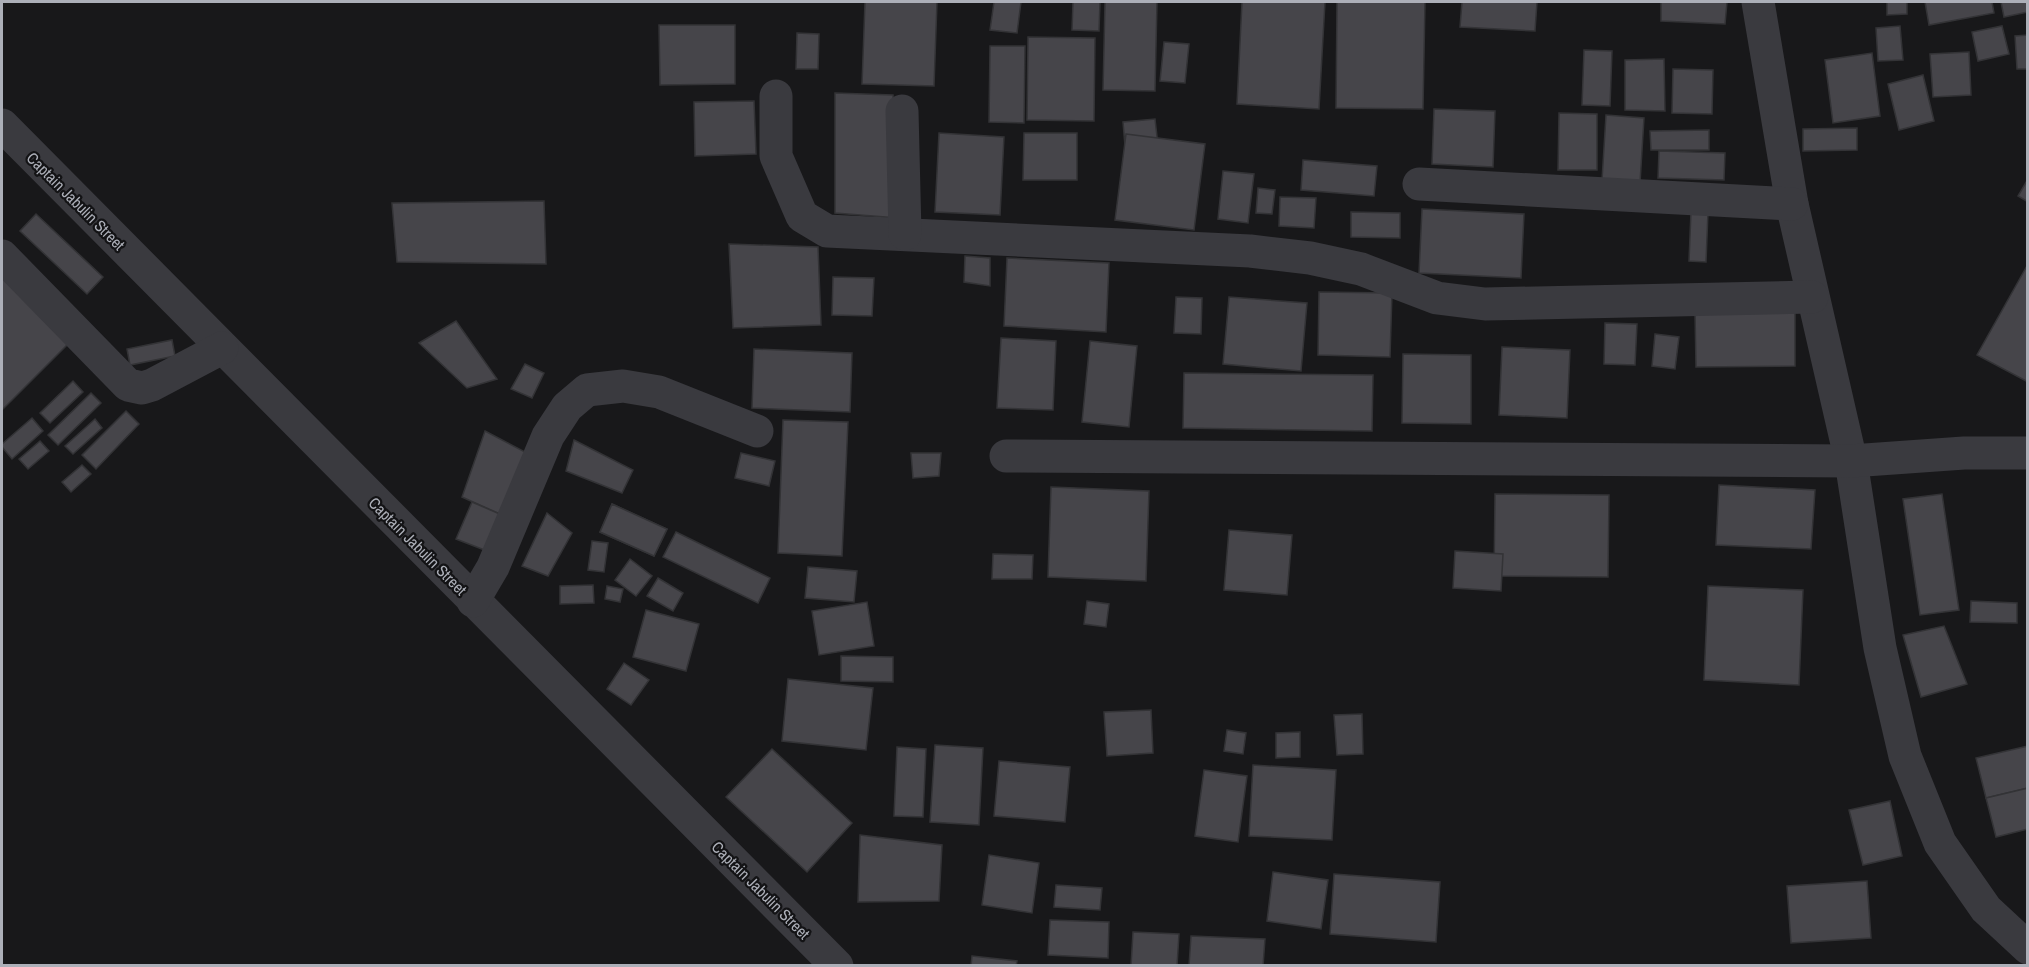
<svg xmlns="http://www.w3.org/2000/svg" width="2029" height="967" viewBox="0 0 2029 967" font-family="'Archivo Narrow',sans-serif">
<rect width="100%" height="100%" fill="#18181a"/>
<g fill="#46454a" stroke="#333336" stroke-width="1.5">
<path d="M865 2H937L934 86 862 84Z"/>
<path d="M994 2H1021L1017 33 990 30Z"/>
<path d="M1073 2H1100L1099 31 1072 30Z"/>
<path d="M1105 2H1157L1155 91 1103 90Z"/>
<path d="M1242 2H1325L1319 109 1237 104Z"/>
<path d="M1337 2H1425L1423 109 1336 108Z"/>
<path d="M1462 2H1537L1535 31 1460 27Z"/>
<path d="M1661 2H1727L1725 24 1661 21Z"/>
<path d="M1887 2H1907V14L1887 15Z"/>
<path d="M1925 2H1992L1994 13 1929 25Z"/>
<path d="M2001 2H2028V12L2004 17Z"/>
<path d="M659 25H735V84L660 85Z"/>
<path d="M1900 26 1903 60 1878 61 1876 28Z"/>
<path d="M2002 26 2009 54 1978 61 1972 32Z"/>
<path d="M797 33 819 34 818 69H796Z"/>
<path d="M2028 35V69H2017L2015 36Z"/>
<path d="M1028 37 1095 38 1094 121 1027 120Z"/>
<path d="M1164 42 1189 44 1185 83 1160 81Z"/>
<path d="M990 46H1025L1024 123 989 122Z"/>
<path d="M1584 50 1612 51 1610 106 1582 105Z"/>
<path d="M1969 52 1971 95 1933 97 1930 54Z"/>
<path d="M1872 53 1880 116 1833 123 1825 60Z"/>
<path d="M1664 59 1665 111 1625 110V60Z"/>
<path d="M1673 69 1713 70 1712 114 1672 113Z"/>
<path d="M1923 75 1934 121 1899 130 1888 84Z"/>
<path d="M835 93 893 95 898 218 835 213Z"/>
<path d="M754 101 756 154 695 156 694 102Z"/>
<path d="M1434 109 1495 111 1493 167 1432 164Z"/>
<path d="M1559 113 1597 114V170H1558Z"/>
<path d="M1606 115 1644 118 1640 183 1602 180Z"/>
<path d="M1155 119 1159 154 1126 158 1123 122Z"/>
<path d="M1857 128V150L1803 151V129Z"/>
<path d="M1709 130V150H1651L1650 131Z"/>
<path d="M939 133 1004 137 1000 215 935 212Z"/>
<path d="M1024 133H1077V180H1023Z"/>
<path d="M1126 134 1205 144 1194 230 1115 220Z"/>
<path d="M1659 151 1725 153 1724 180 1658 178Z"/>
<path d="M1303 160 1377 166 1374 196 1301 190Z"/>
<path d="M1223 171 1254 174 1248 223 1218 219Z"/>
<path d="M2028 179V202L2018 196Z"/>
<path d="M1258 188 1275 190 1272 214 1256 213Z"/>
<path d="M1280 197 1316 198 1314 228 1279 226Z"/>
<path d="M544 201 546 264 397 262 392 203Z"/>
<path d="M1422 209 1524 214 1521 278 1419 273Z"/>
<path d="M1691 211 1708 212 1706 262 1689 261Z"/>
<path d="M1351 212 1400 213V238L1351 237Z"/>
<path d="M36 214 103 277 87 294 20 231Z"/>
<path d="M729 244 818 247 821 325 733 328Z"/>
<path d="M965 256 990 258V286L964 282Z"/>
<path d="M1007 258 1109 263 1106 332 1004 326Z"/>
<path d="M2028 264V382L1977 355Z"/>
<path d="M2 269 72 340 2 410Z"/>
<path d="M833 277 874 278 872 316 832 315Z"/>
<path d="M1319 292 1392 293 1390 357 1318 355Z"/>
<path d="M1176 297 1202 298 1201 334 1174 333Z"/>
<path d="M1229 297 1307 303 1301 371 1223 364Z"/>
<path d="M1795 312V366L1696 367 1695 313Z"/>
<path d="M456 321 497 379 467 388 419 343Z"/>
<path d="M1605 323 1637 324 1635 365 1604 364Z"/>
<path d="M1655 334 1679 337 1675 369 1652 366Z"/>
<path d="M1001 338 1056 341 1053 410 997 408Z"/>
<path d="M172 340 175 356 130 365 127 349Z"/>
<path d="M1090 341 1137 346 1129 427 1082 422Z"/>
<path d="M1502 347 1570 350 1567 418 1499 415Z"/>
<path d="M754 349 852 353 850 412 752 408Z"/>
<path d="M1403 354 1471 355V424L1402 423Z"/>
<path d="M525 364 544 373 532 398 511 389Z"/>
<path d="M1184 373 1373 375 1372 431 1183 428Z"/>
<path d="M73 381 83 392 50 423 40 413Z"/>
<path d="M91 393 101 403 58 445 48 435Z"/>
<path d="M126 411 139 424 96 469 82 455Z"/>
<path d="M32 418 43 431 12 459 2 447V444Z"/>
<path d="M95 419 102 428 73 454 65 446Z"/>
<path d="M783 420 848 422 842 556 778 553Z"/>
<path d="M485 431 527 453 502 515 462 497Z"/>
<path d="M574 440 633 470 622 493 566 471Z"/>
<path d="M40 441 49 451 28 469 19 459Z"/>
<path d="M741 453 775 461 769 486 735 478Z"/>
<path d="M911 453H941L939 476 913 478Z"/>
<path d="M82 465 91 474 71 492 62 482Z"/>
<path d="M1719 485 1815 490 1811 549 1716 545Z"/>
<path d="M1051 487 1149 491 1146 581 1048 577Z"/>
<path d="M1495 494 1609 495 1608 577 1494 576Z"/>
<path d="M1942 494 1959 610 1920 615 1903 499Z"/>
<path d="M472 502 502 515 487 551 456 539Z"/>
<path d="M612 504 667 529 654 556 600 532Z"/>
<path d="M612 504 667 529 654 556 600 532Z"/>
<path d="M547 513 572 533 548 576 522 566Z"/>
<path d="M1229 530 1292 535 1287 595 1224 590Z"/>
<path d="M676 532 770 578 758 603 663 557Z"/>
<path d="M592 541 608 543 604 572 588 570Z"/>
<path d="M1455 551 1503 554 1501 591 1453 588Z"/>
<path d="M993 554 1033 555 1032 579H992Z"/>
<path d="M630 559 652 576 636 596 615 580Z"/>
<path d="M808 567 857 571 854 602 805 598Z"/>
<path d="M658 578 683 593 673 611 647 596Z"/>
<path d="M593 585 594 603 560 604V586Z"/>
<path d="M607 586 623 589 620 602 605 599Z"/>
<path d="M1708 586 1803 590 1799 685 1704 680Z"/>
<path d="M1087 601 1109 604 1106 627 1084 624Z"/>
<path d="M1971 601 2017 603V623L1970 622Z"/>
<path d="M867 602 874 646 819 655 812 611Z"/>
<path d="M646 610 699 624 686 671 633 657Z"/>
<path d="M1944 626 1967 684 1921 697 1903 635Z"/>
<path d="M841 656 893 657V682L841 681Z"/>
<path d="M624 663 649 680 631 705 607 689Z"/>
<path d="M788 679 873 688 866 750 782 741Z"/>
<path d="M1151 710 1153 753 1107 756 1104 712Z"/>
<path d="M1362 714 1363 754 1337 755 1334 715Z"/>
<path d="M1227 730 1246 733 1243 754 1224 751Z"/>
<path d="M1300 732V757L1276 758V733Z"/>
<path d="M935 745 983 748 979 825 930 822Z"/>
<path d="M2028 746V788L1986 798 1976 758Z"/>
<path d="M897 747 926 749 923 817 894 816Z"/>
<path d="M772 749 852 823 807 872 726 797Z"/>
<path d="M999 761 1070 767 1065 822 994 816Z"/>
<path d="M1253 765 1336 770 1332 840 1249 836Z"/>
<path d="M1204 770 1247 776 1238 842 1195 836Z"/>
<path d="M2028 788V829L1996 837 1986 798Z"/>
<path d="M1890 801 1902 856 1863 865 1849 810Z"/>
<path d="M860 835 942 845 939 901 858 902Z"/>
<path d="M989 855 1039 863 1032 913 982 905Z"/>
<path d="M1273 872 1328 880 1321 929 1267 921Z"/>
<path d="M1334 874 1440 882 1436 942 1330 934Z"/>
<path d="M1867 881 1871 938 1791 943 1787 886Z"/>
<path d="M1056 885 1102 888 1100 910 1054 907Z"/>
<path d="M1050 920 1109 922 1108 958 1048 955Z"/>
<path d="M1133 932 1179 934 1177 966H1131Z"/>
<path d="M1191 936 1265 939 1263 966H1189Z"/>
<path d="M972 956 1017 961 1016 966H971Z"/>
</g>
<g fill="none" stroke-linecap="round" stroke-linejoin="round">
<g stroke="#3a3a3f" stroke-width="33">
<path d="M1758 2 1792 204 1851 461 1880 648 1905 756 1940 843 1986 909 2028 948"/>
<path d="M776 96V156L802 216 827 231 1250 251 1310 258 1361 269 1437 298 1485 304 1812 297"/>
<path d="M902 111 905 234"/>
<path d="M2 125 837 966"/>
<path d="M1419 184 1792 204"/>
<path d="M2 256 128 385 142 388 152 385 222 348"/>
<path d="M1006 456 1851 461 1964 453H2028"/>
<path d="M473 601 493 567 548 436 567 407 587 390 623 386 659 392 757 431"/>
</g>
</g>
<g text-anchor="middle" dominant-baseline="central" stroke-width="4.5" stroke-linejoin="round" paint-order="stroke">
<g font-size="16" fill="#acafb8" stroke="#131315">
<text transform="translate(76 201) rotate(45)">Captain Jabulin Street</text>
<text transform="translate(418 546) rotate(45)">Captain Jabulin Street</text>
<text transform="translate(761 890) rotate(45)">Captain Jabulin Street</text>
</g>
</g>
<rect width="2029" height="967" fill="none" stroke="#acafb8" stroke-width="6"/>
</svg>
